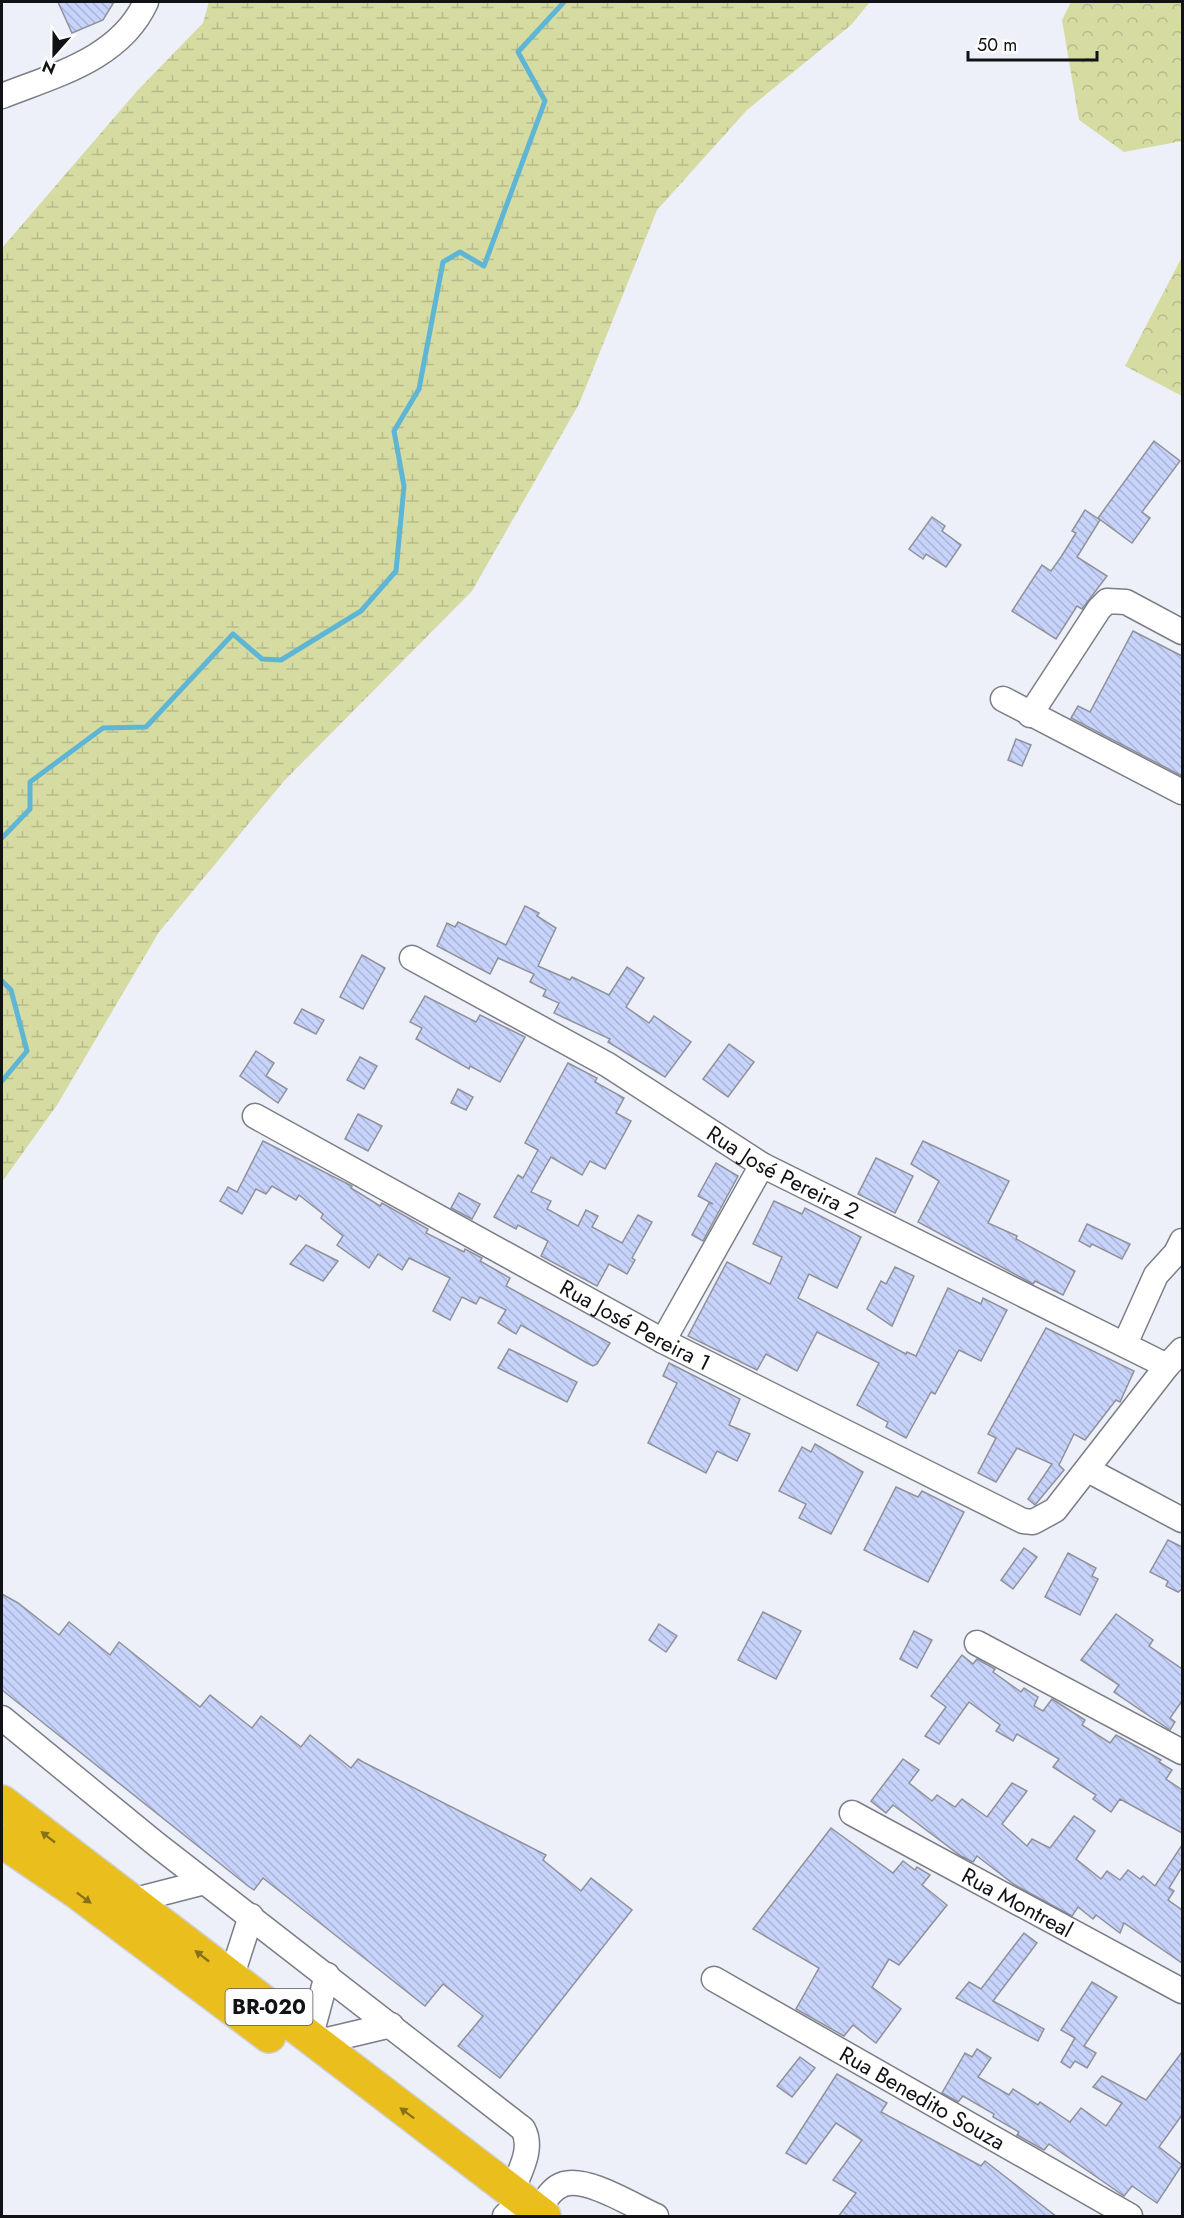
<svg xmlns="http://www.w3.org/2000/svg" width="1184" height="2218" viewBox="0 0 1184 2218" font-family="Jost,sans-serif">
<defs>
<pattern id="forest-crowns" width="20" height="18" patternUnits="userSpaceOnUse" patternTransform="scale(1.5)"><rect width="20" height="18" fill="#d6dba2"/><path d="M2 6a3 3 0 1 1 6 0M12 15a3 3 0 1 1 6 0" fill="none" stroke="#b7bb8b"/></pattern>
<pattern id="wetland-marsh" width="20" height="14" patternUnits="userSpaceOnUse" patternTransform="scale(1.5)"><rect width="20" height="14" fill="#d6dba2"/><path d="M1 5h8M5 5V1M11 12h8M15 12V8" fill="none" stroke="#b7bb8b"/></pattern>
<pattern id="building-back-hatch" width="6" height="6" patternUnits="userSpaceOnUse" patternTransform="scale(1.5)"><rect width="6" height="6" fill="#c7d3fa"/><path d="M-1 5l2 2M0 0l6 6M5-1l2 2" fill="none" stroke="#aab4d5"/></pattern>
</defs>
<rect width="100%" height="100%" fill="#edf0f9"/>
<g fill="url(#forest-crowns)">
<path d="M1071 2H1182V141L1124 152 1079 120 1062 20Z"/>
<path d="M1182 257V396L1125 366Z"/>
</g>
<path fill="url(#wetland-marsh)" d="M209 2H870L851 25 747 110 657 210 579 404 472 591 284 781 159 932 57 1105 2 1182V248L137 91 203 23Z"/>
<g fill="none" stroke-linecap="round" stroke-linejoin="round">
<g stroke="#5fb6d4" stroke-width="5">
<path d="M2 838 30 809V782L103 728 146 727 233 634 262 659 281 660 361 611 396 571 404 486 394 431 419 389 443 262 460 252 484 266 545 101 518 52 564 2"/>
<path d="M2 981 11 990 27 1051 2 1081"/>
</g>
</g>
<g fill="url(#building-back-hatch)" stroke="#8f929a" stroke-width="1.5">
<path d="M58 2H114L103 20 72 33Z"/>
<path d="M1154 441 1180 461 1142 512 1150 518 1132 543 1098 518Z"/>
<path d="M1085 510 1100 520 1077 557 1107 576 1082 609 1077 606 1056 639 1012 611 1042 565 1051 571 1061 557 1076 533 1072 531Z"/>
<path d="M932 517 945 526 942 531 961 545 946 567 926 554 923 559 909 549Z"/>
<path d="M1133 631 1182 656V776L1071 718 1078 706 1090 712Z"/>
<path d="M1016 739 1031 745 1022 766 1008 760Z"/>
<path d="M525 906 539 913 537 916 556 928 538 966 570 980 572 977 609 995 627 967 644 978 626 1007 649 1023 654 1016 691 1042 665 1077 608 1042 610 1039 554 1013 559 1003 543 996 546 990 530 982 534 974 498 958 490 974 437 946 447 923 455 927 458 922 506 945Z"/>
<path d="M362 955 385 968 363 1009 340 997Z"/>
<path d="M425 996 476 1022 480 1015 525 1037 500 1082 470 1066 469 1069 416 1039 422 1028 410 1022Z"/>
<path d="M302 1009 324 1020 316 1034 294 1023Z"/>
<path d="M729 1044 754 1062 728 1097 703 1079Z"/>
<path d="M256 1051 274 1063 266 1076 287 1089 278 1103 240 1076Z"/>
<path d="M360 1057 377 1066 364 1089 347 1080Z"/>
<path d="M568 1063 597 1078 595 1082 624 1098 616 1113 631 1121 605 1169 590 1161 582 1175 551 1157 531 1192 551 1201 547 1209 578 1226 586 1210 598 1216 592 1227 622 1243 638 1215 652 1222 632 1258 635 1260 627 1274 609 1264 597 1286 541 1256 548 1241 518 1225 516 1229 494 1217 518 1175 523 1178 538 1150 525 1143Z"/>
<path d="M458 1089 473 1097 466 1110 451 1103Z"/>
<path d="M358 1114 382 1126 368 1151 345 1139Z"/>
<path d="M263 1141 352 1186 351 1188 380 1206 382 1203 428 1229 426 1233 464 1252 465 1249 482 1258 480 1261 510 1278 506 1286 610 1343 597 1364 593 1366 587 1363 521 1325 516 1334 498 1323 506 1310 480 1297 476 1304 462 1297 450 1320 433 1311 450 1278 409 1258 402 1270 378 1254 369 1268 337 1245 343 1236 321 1218 323 1214 299 1195 296 1200 272 1186 266 1194 256 1189 242 1214 220 1201 228 1187 237 1192Z"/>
<path d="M923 1141 1009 1181 988 1223 1017 1236 1016 1239 1075 1271 1063 1295 1035 1281 1033 1284 1022 1278 918 1222 939 1181 911 1164Z"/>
<path d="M876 1158 913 1176 895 1213 858 1194Z"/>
<path d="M716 1163 738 1176 703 1241 692 1235 709 1203 713 1204 698 1196Z"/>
<path d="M459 1193 480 1204 472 1219 451 1208Z"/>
<path d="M774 1201 802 1214 805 1208 861 1237 837 1288 809 1274 798 1298 906 1354 907 1352 916 1356 948 1288 981 1304 983 1298 1007 1310 981 1361 959 1350 935 1394 931 1392 906 1438 886 1427 888 1422 857 1405 879 1363 817 1332 797 1371 766 1354 757 1370 688 1336 727 1262 770 1284 782 1257 753 1244Z"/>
<path d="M1087 1224 1130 1244 1122 1259 1092 1244 1090 1247 1079 1241Z"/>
<path d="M306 1245 338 1261 323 1281 290 1264Z"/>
<path d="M895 1267 914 1276 892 1326 867 1309 881 1281 886 1284Z"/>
<path d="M1046 1328 1134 1371 1120 1402 1116 1400 1085 1440 1074 1434 1059 1465 1064 1470 1035 1505 1028 1499 1052 1464 1017 1448 996 1482 978 1473 996 1438 988 1434Z"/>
<path d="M509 1349 577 1382 567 1402 498 1368Z"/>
<path d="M669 1363 740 1399 729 1425 750 1434 737 1461 717 1451 706 1473 648 1443 677 1383 663 1376Z"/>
<path d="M815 1444 863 1472 831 1534 799 1518 806 1504 779 1491 802 1447 811 1452Z"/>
<path d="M896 1487 918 1497 922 1491 964 1512 928 1582 864 1550Z"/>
<path d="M1168 1540 1182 1547V1589L1178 1592 1166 1586 1168 1581 1150 1572Z"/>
<path d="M1024 1548 1037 1557 1013 1589 1001 1580Z"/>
<path d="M1068 1553 1096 1568 1092 1576 1098 1579 1080 1615 1045 1597Z"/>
<path d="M2 1594 18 1603 59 1635 69 1622 110 1655 119 1642 200 1707 210 1695 252 1728 261 1716 301 1747 310 1735 351 1768 358 1759 363 1762 546 1855 543 1860 581 1891 591 1878 632 1910 500 2078 458 2046 483 2016 443 1984 425 2006 263 1878 254 1890 248 1886 2 1690Z"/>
<path d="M763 1612 801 1631 776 1679 738 1660Z"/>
<path d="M1116 1614 1153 1640 1149 1646 1182 1669V1701L1170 1718 1175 1722 1170 1730 1114 1692 1119 1685 1081 1660Z"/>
<path d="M659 1624 677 1636 666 1652 649 1640Z"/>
<path d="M914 1631 932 1640 917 1668 900 1659Z"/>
<path d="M962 1655 973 1664 977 1659 995 1669 993 1672 1021 1692 1024 1688 1038 1697 1034 1706 1043 1711 1052 1699 1085 1720 1082 1725 1110 1743 1116 1735 1161 1760 1159 1762 1172 1770 1166 1779 1182 1790V1833L1120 1799 1111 1812 1093 1799 1096 1795 1053 1767 1059 1759 1017 1734 1013 1741 996 1731 1000 1725 969 1702 939 1744 925 1736 946 1707 931 1696Z"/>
<path d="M903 1759 919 1770 909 1783 932 1801 937 1795 955 1807 962 1799 987 1817 1012 1783 1027 1791 1002 1824 1027 1846 1032 1839 1050 1848 1074 1816 1079 1819 1095 1831 1076 1859 1101 1879 1107 1871 1120 1880 1128 1870 1140 1879 1143 1876 1155 1886 1182 1845V1867L1169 1888 1174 1891 1168 1900 1182 1910V1963L1124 1923 1120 1933 1096 1915 1093 1919 1078 1907 1072 1916 1015 1885 977 1856 973 1862 961 1856 893 1805 886 1813 871 1801Z"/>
<path d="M831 1828 893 1873 903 1861 915 1870 917 1867 930 1875 922 1885 947 1905 899 1965 889 1959 872 1987 901 2009 876 2043 853 2025 844 2036 796 2009 819 1968 753 1929Z"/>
<path d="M1024 1933 1037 1943 993 2001 1044 2029 1038 2041 956 1998 969 1982 981 1989Z"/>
<path d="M1092 1982 1117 1997 1084 2046 1096 2053 1087 2068 1075 2061 1070 2068 1061 2062 1075 2038 1061 2030Z"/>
<path d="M977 2049 991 2058 978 2077 1009 2095 1013 2089 1038 2105 1040 2102 1070 2122 1081 2108 1106 2126 1122 2103 1093 2087 1102 2076 1146 2100 1182 2052V2115L1159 2147 1182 2165 1157 2203 1132 2186 1124 2196 1049 2144 1044 2150 1017 2135 1019 2132 993 2117 994 2114 963 2096 958 2102 942 2093 965 2053 972 2057Z"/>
<path d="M800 2057 815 2068 792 2097 777 2086Z"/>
<path d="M837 2074 887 2103 881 2112 981 2166 985 2161 1057 2217H838L856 2193 833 2180 862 2140 836 2123 806 2164 786 2153Z"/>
</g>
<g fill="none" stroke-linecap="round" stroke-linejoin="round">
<defs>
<g id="minor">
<path d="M2 96C55 75 120 59 146 2"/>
<path d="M1003 699 1182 792"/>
<path d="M1030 715 1099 609 1107 601 1126 602 1182 632"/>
<path id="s1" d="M412 958 608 1065 762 1165 1167 1366"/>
<path id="s2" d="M255 1116 663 1341 1023 1521 1033 1522 1055 1510 1167 1366 1182 1350"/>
<path d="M663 1341 762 1165"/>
<path d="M1125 1344 1156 1275 1176 1253 1182 1241"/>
<path d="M1088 1470 1182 1520"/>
<path d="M977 1643 1182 1752"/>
<path d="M2 1718 156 1844 523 2129C534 2149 519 2172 512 2192"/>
<path id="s3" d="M852 1813 1182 1991"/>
<path d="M131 1901 205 1882"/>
<path d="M231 1978 251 1916"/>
<path id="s4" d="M714 1979 1130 2216"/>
<path d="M310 2039 327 1975"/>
<path d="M315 2043 391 2025"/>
<path d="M538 2211C545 2201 551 2188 564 2184 588 2177 633 2206 656 2216"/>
<path d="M505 2216 507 2214"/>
</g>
<g id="highway">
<path d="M2 1802 544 2216"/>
<path d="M2 1841 77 1892 269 2036"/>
</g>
</defs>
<use href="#minor" stroke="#7b7e86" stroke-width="27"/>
<use href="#highway" stroke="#cfd0d0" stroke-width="36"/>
<use href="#minor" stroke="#fff" stroke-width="24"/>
<use href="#highway" stroke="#eabe1c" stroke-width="33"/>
</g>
<defs><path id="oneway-solid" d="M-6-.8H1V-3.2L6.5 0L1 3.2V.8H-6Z" transform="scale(1.5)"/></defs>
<g fill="#887119">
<use href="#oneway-solid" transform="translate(48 1837) rotate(-142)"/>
<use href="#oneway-solid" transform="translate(84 1898) rotate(37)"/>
<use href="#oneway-solid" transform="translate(202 1956) rotate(-142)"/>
<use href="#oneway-solid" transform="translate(407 2113) rotate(-143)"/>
</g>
<g text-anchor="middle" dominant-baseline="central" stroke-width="6" stroke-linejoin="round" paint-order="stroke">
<rect fill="#fdfdfd" stroke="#58585b" stroke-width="1.5" x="225.5" y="1989" width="87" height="36" rx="4.5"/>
<g font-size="21" font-weight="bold" fill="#111215">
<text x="269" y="2007">BR-020</text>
</g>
<g font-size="22" fill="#111215" stroke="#fdfdfd">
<text stroke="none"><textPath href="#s1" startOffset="429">Rua José Pereira 2</textPath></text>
<text stroke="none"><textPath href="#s2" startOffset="434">Rua José Pereira 1</textPath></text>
<text stroke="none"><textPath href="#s3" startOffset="188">Rua Montreal</textPath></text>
<text stroke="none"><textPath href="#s4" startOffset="240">Rua Benedito Souza</textPath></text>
</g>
</g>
<rect width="1184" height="2218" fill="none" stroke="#111215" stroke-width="6"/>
<g transform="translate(54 54) rotate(201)" stroke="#fdfdfd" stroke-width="4.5" paint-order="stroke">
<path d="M0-4.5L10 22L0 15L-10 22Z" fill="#111215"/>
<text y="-9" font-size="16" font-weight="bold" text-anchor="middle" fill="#111215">N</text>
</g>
<path d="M968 51v9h129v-9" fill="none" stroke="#111215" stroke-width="3"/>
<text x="977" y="51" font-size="18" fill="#111215" stroke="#fdfdfd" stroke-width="4.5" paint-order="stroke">50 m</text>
</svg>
